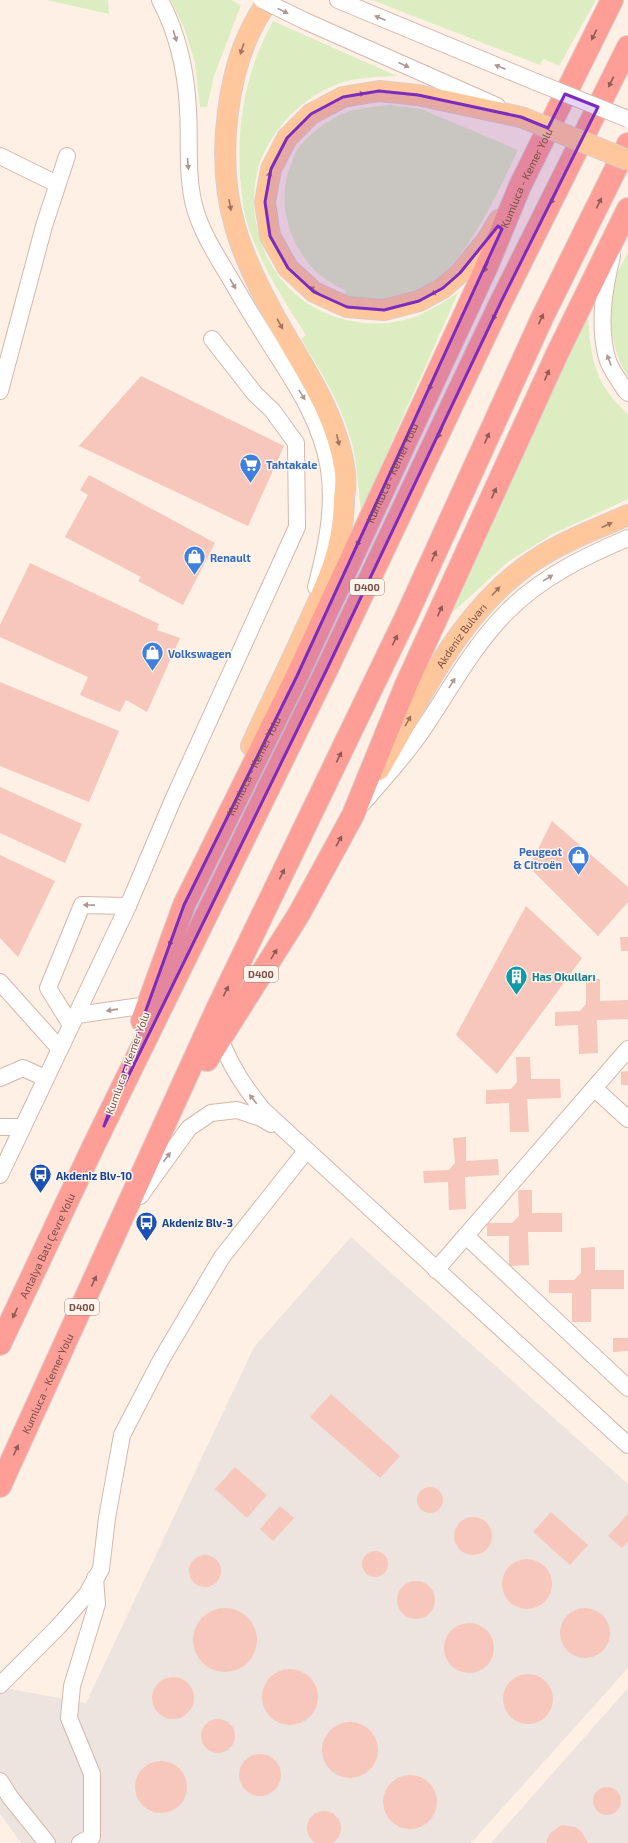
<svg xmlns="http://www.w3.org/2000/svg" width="628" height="1843" viewBox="0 0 628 1843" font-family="'Exo 2',sans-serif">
<rect width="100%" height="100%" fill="#fef0e5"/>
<g fill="#eee4df">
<path d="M351 1237 628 1484V1668L471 1843H21L0 1814V1687L86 1703 254 1347Z"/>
<path d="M628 1688V1843H491Z"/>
</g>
<g fill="#dcedc2">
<path d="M47 0H108L109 14Z"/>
<path d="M171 0H231L241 5 214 76 207 107H200L195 63 185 30Z"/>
<path d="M372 0H596L559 66 543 59 540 65Z"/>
<path d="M273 21 397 76C379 77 361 77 344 82 308 93 279 121 263 155 257 167 255 183 254 196 253 249 282 298 333 316 357 324 379 326 404 320 423 316 441 303 458 293L361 511C358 489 358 466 352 444 343 406 321 372 301 339L306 335C282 298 257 259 245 216 243 207 242 196 241 186 235 128 245 72 273 21Z"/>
<path d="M390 105 421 109 518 150C497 193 477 241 442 275 433 283 411 294 399 297 383 302 360 298 344 295L346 291C332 284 319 276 309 264 286 236 277 197 291 164 293 159 294 154 297 150 306 137 320 126 334 118 351 108 371 107 390 105Z"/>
<path d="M628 252V377C612 351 606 316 613 286 615 275 623 263 628 252Z"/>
<path d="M588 313C590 356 594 384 628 414V499L553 534 509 561 452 613Z"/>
</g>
<g fill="#f6c7ba">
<path d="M141 376 284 446 248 526 79 446Z"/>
<path d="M89 475 215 543 183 605 138 581 141 577 65 537 88 495 80 490Z"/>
<path d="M30 563 159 624 157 630 180 638 147 712 126 700 120 712 80 695 88 677 0 637V625Z"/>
<path d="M0 682 119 731 89 802 0 766Z"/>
<path d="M0 787 82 824 65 863 0 833Z"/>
<path d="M552 821 628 887V902L598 936 529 867Z"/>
<path d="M0 855 55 881 18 957 0 938Z"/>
<path d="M526 906 582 958 497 1074 456 1035Z"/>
<path d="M620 937H628V951H621Z"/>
<path d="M586 979H600V1001L628 1000V1019L597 1020 598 1053 579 1054 578 1025 555 1026V1012L580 1011 586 1004Z"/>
<path d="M516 1057H530L531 1079H560L561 1098 527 1099 529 1132H510L509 1103 486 1104V1090L511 1089 517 1082Z"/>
<path d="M628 1071V1085H621V1072Z"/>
<path d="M466 1137V1161L498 1159 499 1175 465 1177 466 1209 449 1210 448 1182 424 1183 423 1171 449 1170 455 1163 453 1138Z"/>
<path d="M518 1190H532V1213H562V1232H528L529 1265 509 1266V1236H487V1223H512L519 1216Z"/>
<path d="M595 1247V1270H624V1289H591V1322H572V1293H549V1280H574L581 1273V1248Z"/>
<path d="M613 1338H628V1351L613 1352Z"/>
<path d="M331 1394 400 1456 380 1478 310 1417Z"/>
<path d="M235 1467 267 1495 247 1518 215 1489Z"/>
<circle cx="430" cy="1500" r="13"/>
<path d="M280 1506 294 1518 273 1541 260 1529Z"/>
<path d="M551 1512 588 1545 570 1565 533 1532Z"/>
<path d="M628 1514V1542L622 1548 608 1536Z"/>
<circle cx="473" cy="1536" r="19"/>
<circle cx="375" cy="1564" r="13"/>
<circle cx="205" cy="1571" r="16"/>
<circle cx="527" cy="1584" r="25"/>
<circle cx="416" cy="1600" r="19"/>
<circle cx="585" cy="1633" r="25"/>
<circle cx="225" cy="1640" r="32"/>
<circle cx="469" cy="1648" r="25"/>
<circle cx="290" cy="1697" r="28"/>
<circle cx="528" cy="1699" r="25"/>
<circle cx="173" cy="1698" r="21"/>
<circle cx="218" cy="1736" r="17"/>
<circle cx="350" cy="1750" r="28"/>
<circle cx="260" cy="1775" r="21"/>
<circle cx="161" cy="1787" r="26"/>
<circle cx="410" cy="1802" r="27"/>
<circle cx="607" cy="1801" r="14"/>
<circle cx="324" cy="1828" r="17"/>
<path d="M562 1825 575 1827 581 1831 588 1843H546L550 1833Z"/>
</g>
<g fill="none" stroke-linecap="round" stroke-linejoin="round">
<defs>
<g id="minor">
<path d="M160 0C178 34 186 70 188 109 190 143 186 176 195 209 203 236 220 261 234 285 247 308 261 330 275 352 299 389 322 425 329 469 335 508 326 550 316 587"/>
<path d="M338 0 536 82"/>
<path d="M305 21 497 106"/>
<path d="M0 156 57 184"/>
<path d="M612 256C604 289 598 324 607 358 610 369 619 380 625 390L628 393"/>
<path d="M0 391 44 226 67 156"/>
<path d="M363 803C383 779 408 753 424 728 451 688 473 646 507 612 540 578 585 556 628 538"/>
<path d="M0 982 60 1049"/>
<path d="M77 1015 148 1005"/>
<path d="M71 1025 48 988 82 905 128 906"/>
<path d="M218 1032C227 1061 244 1087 263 1110L628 1445"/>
<path d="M0 1078 23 1068 45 1078"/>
<path d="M594 1088 628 1119"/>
<path d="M0 1127H23"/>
<path d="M0 1175 128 906 172 802 297 527 296 443 272 410 255 394 212 339"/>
<path d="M140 1196 189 1128 211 1113 237 1110 261 1118 271 1124"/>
<path d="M466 1236 628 1388"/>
<path d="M436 1270 628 1049"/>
<path d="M0 1685 58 1627 87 1594 101 1569 107 1518 122 1435 161 1360 222 1257 306 1151"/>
<path d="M0 1781 10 1797 47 1843"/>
<path d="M80 1843 92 1837V1774L69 1718 72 1686 97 1604 95 1578"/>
</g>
<g id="major">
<path d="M499 220 487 240 460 273 443 288 419 301 384 310 347 307 314 292 288 268 270 236 265 202 271 169 287 138 311 114 343 97 379 91 418 95 521 117"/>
<path d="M251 746C269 706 289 667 307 626 328 581 343 551 344 500 345 491 346 481 345 472 338 420 310 377 284 333 241 259 216 200 228 112 233 71 244 33 269 0"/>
<path id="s1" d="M379 770C423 695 460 609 535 560 563 541 597 529 628 515"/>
</g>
<g id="highway">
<path id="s2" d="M142 1021 184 905 297 676 487 266 520 186 612 0"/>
<path d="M207 1060 299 914 353 815 406 685 557 354 628 209"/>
<path id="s3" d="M0 1344 92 1149 326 671 501 302 628 47"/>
<path id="s4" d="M0 1486 217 1009 406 617 543 316 628 144"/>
</g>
</defs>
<use href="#minor" stroke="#d4b7ac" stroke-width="18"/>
<use href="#major" stroke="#dacecb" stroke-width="22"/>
<use href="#highway" stroke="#dacecb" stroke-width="24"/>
<use href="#minor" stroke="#fff" stroke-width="16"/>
<use href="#major" stroke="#ffc79b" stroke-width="20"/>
<use href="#highway" stroke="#fe9e97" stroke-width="22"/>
<defs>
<g id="minor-bridge">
<path d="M262 0 305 21"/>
<path d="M536 82 628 119"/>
</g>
<path id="major-bridge" d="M521 117 628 160"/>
</defs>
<use href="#minor-bridge" stroke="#d4b7ac" stroke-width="18" stroke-linecap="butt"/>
<use href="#major-bridge" stroke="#dacecb" stroke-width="22" stroke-linecap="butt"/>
<use href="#minor-bridge" stroke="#fff" stroke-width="16"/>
<use href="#major-bridge" stroke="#ffc79b" stroke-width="20"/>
</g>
<defs><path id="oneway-solid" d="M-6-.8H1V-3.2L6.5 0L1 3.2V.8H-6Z"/></defs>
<g fill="#af9691">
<use href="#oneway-solid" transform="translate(283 11) rotate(26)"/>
<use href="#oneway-solid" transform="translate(380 18) rotate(-157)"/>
<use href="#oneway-solid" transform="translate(175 36) rotate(73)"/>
<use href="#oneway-solid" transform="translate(404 65) rotate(24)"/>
<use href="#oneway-solid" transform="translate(500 67) rotate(-157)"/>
<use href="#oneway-solid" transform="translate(188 164) rotate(85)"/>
<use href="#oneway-solid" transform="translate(233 284) rotate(60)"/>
<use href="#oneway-solid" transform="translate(609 360) rotate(-111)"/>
<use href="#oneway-solid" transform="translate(302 395) rotate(58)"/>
<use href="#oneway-solid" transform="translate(548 578) rotate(-32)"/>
<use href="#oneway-solid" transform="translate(452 683) rotate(-58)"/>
<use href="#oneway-solid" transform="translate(89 905) rotate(-179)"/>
<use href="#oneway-solid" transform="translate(112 1010) rotate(172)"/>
<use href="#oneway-solid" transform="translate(253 1099) rotate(-128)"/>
<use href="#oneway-solid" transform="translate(167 1157) rotate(-53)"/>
</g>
<g fill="#8e5c53">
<use href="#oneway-solid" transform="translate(594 35) rotate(116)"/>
<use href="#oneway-solid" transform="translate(611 82) rotate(116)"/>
<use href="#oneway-solid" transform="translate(553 199) rotate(116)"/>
<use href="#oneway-solid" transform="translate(599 203) rotate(-64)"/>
<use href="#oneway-solid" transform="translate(486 267) rotate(114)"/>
<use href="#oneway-solid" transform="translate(495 315) rotate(115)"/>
<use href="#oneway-solid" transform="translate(541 319) rotate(-65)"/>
<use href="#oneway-solid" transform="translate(547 375) rotate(-66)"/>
<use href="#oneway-solid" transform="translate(431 385) rotate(115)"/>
<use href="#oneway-solid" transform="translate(440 433) rotate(115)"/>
<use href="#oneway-solid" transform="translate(487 438) rotate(-66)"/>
<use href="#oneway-solid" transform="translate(494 493) rotate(-65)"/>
<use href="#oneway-solid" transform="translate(359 541) rotate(115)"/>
<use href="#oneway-solid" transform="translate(434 556) rotate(-66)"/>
<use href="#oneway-solid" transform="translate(440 611) rotate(-66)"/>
<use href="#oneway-solid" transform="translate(395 640) rotate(-64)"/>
<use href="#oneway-solid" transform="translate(339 757) rotate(-64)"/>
<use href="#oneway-solid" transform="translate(339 841) rotate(-61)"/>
<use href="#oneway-solid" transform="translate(282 874) rotate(-64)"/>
<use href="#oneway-solid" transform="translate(171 941) rotate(110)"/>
<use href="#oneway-solid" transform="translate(274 954) rotate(-58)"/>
<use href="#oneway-solid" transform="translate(226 991) rotate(-64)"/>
<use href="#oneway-solid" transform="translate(94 1281) rotate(-65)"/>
<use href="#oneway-solid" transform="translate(15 1313) rotate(116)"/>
<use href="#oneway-solid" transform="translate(16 1450) rotate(-65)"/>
</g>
<g fill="#a27460">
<use href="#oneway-solid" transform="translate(242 49) rotate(108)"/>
<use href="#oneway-solid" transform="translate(359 94) rotate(-9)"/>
<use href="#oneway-solid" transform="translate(269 177) rotate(-81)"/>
<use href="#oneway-solid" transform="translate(230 205) rotate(80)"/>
<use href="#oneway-solid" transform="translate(314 290) rotate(-145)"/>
<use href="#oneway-solid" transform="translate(436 292) rotate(152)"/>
<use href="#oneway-solid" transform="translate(280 324) rotate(61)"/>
<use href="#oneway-solid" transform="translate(338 440) rotate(77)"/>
<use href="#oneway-solid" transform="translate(607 525) rotate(-24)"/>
<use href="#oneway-solid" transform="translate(496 591) rotate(-47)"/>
<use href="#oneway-solid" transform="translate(408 721) rotate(-60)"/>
</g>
<path fill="#7b2cbf" fill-opacity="0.2" stroke="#7b2cbf" stroke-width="3" stroke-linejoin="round" d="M379 91 418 95 521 117 548 128 565 94 598 107 501 302 326 671 104 1126 184 905 297 676 502 229 498 226 460 273 443 288 419 301 384 310 347 307 314 292 288 268 270 236 265 202 271 169 287 138 311 114 343 97Z"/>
<defs>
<symbol id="supermarket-pin" viewBox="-11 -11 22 30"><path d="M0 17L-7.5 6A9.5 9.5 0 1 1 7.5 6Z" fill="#3f7fe0" stroke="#fff5ed"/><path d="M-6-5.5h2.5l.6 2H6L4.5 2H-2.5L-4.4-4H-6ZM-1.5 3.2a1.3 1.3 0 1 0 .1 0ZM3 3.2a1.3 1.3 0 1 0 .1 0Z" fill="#fff"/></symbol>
<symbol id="shop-pin" viewBox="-11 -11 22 30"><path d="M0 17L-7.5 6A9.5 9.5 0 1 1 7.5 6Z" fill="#3f7fe0" stroke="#fff5ed"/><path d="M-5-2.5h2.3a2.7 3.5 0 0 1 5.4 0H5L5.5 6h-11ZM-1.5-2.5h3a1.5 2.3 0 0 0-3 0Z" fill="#fff"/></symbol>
<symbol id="building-pin" viewBox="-11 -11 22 30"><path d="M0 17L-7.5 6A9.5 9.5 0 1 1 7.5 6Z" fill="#0f9aa8" stroke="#fff5ed"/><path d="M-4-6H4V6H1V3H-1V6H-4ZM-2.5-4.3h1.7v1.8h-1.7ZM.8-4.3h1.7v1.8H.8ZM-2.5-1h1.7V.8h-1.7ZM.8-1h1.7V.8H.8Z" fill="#fff"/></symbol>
<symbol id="bus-pin" viewBox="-11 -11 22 30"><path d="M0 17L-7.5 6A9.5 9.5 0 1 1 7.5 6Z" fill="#1a4fb4" stroke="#fff5ed"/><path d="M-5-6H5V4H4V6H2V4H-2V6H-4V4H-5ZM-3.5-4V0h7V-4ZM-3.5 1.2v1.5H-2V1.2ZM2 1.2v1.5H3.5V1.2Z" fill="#fff"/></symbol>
</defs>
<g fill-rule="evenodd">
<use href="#supermarket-pin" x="238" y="452" width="25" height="34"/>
<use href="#shop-pin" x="182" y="544" width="25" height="34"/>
<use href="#shop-pin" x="140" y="640" width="25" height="34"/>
<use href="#shop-pin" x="566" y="844" width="25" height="34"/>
<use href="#building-pin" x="504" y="964" width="25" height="34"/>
<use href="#bus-pin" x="28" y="1162" width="25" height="34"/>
<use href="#bus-pin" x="134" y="1210" width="25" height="34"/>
</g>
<g text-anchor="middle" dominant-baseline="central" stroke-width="3" stroke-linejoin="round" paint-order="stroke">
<g fill="#fff5ed" stroke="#a28279" stroke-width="1">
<rect x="350" y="579" width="34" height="16" rx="3"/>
<rect x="244" y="966" width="34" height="16" rx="3"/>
<rect x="65" y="1299" width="34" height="16" rx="3"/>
</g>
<g font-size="10" font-weight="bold" fill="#7a5047">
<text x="367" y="587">D400</text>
<text x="261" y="974">D400</text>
<text x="82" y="1307">D400</text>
</g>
<g font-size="11" fill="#7a5047" stroke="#fff5ed">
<text stroke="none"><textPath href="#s2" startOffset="927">Kumluca - Kemer Yolu</textPath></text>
<text stroke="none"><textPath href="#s2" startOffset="603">Kumluca - Kemer Yolu</textPath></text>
<text stroke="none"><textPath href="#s1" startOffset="158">Akdeniz Bulvarı</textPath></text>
<text stroke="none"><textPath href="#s2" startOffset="279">Kumluca - Kemer Yolu</textPath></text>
<text transform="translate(127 1063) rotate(-70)">Kumluca - Kemer Yolu</text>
<text stroke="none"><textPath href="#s3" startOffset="109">Antalya Batı Çevre Yolu</textPath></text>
<text stroke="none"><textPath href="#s4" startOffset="113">Kumluca - Kemer Yolu</textPath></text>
</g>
<g font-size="11" font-weight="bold" fill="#366cbe" stroke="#fff5ed" text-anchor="start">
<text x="266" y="464">Tahtakale</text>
<text x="210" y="557">Renault</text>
<text x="168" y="653">Volkswagen</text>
<text x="562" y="851" text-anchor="end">Peugeot<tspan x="562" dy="13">&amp; Citroën</tspan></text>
</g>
<g font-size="11" font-weight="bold" fill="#0d838f" stroke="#fff5ed" text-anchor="start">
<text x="532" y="976">Has Okulları</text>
</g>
<g font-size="11" font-weight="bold" fill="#164399" stroke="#fff5ed" text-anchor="start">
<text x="56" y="1175">Akdeniz Blv-10</text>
<text x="162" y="1222">Akdeniz Blv-3</text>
</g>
</g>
</svg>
